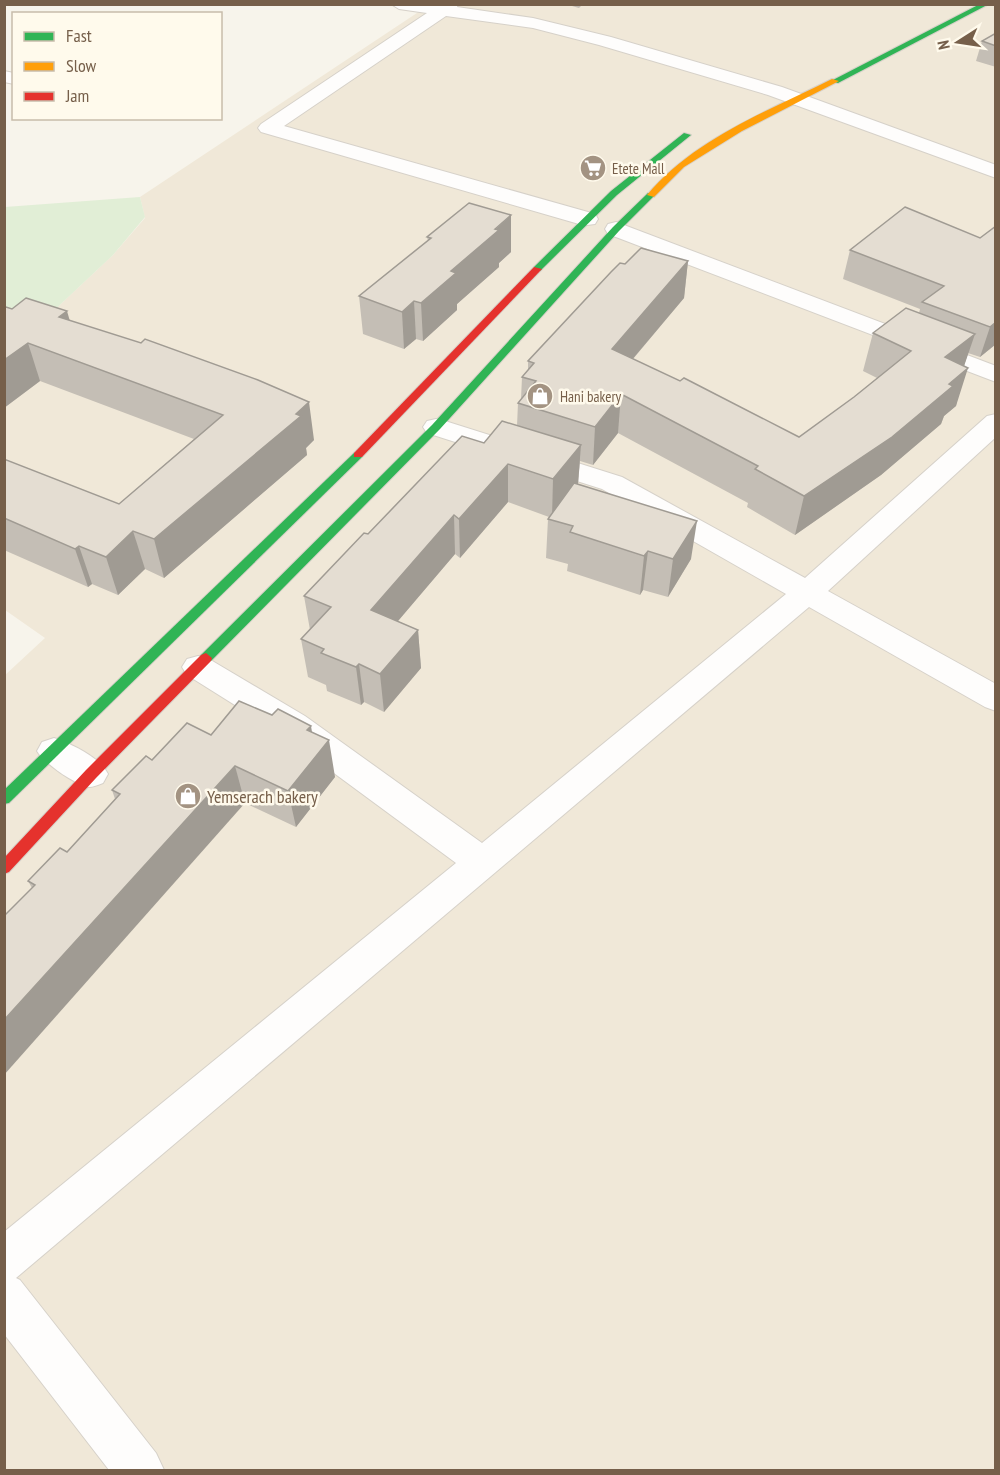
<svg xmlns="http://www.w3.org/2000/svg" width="1000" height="1475" viewBox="0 0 1000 1475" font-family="'PT Sans Narrow',sans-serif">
<rect width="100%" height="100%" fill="#f7f4eb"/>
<path fill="#f0e8d8" d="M429 5H995V1470H5L4 676 45 638 5 610V345L47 317 113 255 145 218 140 197Z"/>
<path fill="#e1eed6" d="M140 197 145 217 113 255 47 317 5 345V207Z"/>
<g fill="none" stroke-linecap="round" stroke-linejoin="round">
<defs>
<g id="street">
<path d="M391 4H458L457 7 533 18 611 37 782 87 996 165V178L768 95 599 45 533 28 446 16 284 126 595 214 598 219 595 224 587 225 579 224 261 132 258 128 261 124 427 13 399 9Z"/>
<path d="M4 71 14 73V84L4 82Z"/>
<path d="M616 222 996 366V382L608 234 605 229 608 224Z"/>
<path d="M996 414V437L828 591 996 684V711L985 707 809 607 16 1278 20 1280 156 1453 164 1470H109L4 1334V1232L456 863 281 734 187 675 182 667 187 659 198 656 209 659 305 716 482 843 786 594 602 489 427 433 423 427 427 421 436 419 445 421 622 477 805 578 987 416Z"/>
<path d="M54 738C72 744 99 757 108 774L103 783C98 785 93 787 89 787 74 784 44 763 37 751L42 742Z"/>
</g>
<g id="fast">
<path d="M980 4H989L838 83 831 81Z"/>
<path d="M684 133 691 135 617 195 540 271H534V267L611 191Z"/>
<path d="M648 193 655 195 619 231 440 429 211 661H201L200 658 201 655 432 425 613 227Z"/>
<path d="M358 452 363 455 362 457 9 803 4 804V790L354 453Z"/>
</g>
<path id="slow" d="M832 79 839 81 742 131 684 167 654 197 647 195C694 139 768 111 832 79Z"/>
<g id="jam">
<path d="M534 267 542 269 362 457H354V453Z"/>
<path d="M206 653 212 658 211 661 96 778 9 872 4 874V858L86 770 201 655Z"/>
</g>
</defs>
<use href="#street" stroke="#d6d1c9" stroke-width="2"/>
<use href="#fast" stroke="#d7d1c9" stroke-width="2"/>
<use href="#slow" stroke="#d7d1c9" stroke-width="2"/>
<use href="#jam" stroke="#d7d1c9" stroke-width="2"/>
<use href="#street" fill="#fefdfc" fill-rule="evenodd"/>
<use href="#fast" fill="#30b455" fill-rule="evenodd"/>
<use href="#slow" fill="#ff9f0a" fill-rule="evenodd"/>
<use href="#jam" fill="#e5322d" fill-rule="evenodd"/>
</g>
<g fill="#c4beb5">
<path d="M565 4H583L579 8Z"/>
<path d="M996 33V67L976 61 982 41Z"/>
<path d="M511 215V252L499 263V267L457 304V310L423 341 416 339 404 349 363 334 359 296 428 241 427 237Z"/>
<path d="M996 226V344L980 357 968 353 964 366 956 406 944 416 941 424 881 475 795 535 747 507 748 503 618 433 593 465 580 461 578 484 691 559 668 597 643 590 640 595 567 571 568 564 546 558 548 519 549 517 508 502 460 558 455 554 398 621 418 630 421 668 384 712 364 702 361 705 327 691 326 685 308 677 301 639 310 630 304 596 368 534 484 443 517 426 518 403 521 399 522 377 528 370V361L625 264 688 261 684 298 633 359 799 437 854 397 877 378 863 371 873 333 919 313 920 309 843 279 850 250 980 238Z"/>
<path d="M4 308 69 320 314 440 306 448 307 455 164 578 145 569 118 595 92 584 88 587 4 550V459L119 504 194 439 40 381 4 408Z"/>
<path d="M312 732 335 777 296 827 245 803 32 888 28 881 67 852 115 799 112 790 152 760 211 735Z"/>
</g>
<g fill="#a09b93">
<path d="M511 215V252L499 263V267L457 304V310L423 341 421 303 451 271Z"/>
<path d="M688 261 684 298 609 387 612 349Z"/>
<path d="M414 301 416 339 404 349 402 312Z"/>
<path d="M67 311 78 349 59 317Z"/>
<path d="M996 322V344L980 357 990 327Z"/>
<path d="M975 334 962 372 945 357Z"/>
<path d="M28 343 40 381 4 408V360Z"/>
<path d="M968 368 956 406 944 416 941 424 881 475 795 535 804 496Z"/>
<path d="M621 394 618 433 593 465 595 427Z"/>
<path d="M309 402 314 440 306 448 307 455 164 578 154 539Z"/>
<path d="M581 445 578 484 552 518 553 479Z"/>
<path d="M508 464V502L460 558 459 519Z"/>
<path d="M454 515 455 554 375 648 371 610Z"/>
<path d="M697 521 691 559 668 597 673 559Z"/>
<path d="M133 531 145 569 118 595 106 557Z"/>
<path d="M79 546 92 584 88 587 75 549Z"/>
<path d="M648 551 643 590 640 595 644 556Z"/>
<path d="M418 630 421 668 384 712 380 674Z"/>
<path d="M359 664 364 702 361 705 356 667Z"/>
<path d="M311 726 316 756 329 740 335 777 296 827 288 791 307 730Z"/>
<path d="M235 766 245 803 4 1075V1020Z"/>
</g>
<g fill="#e4ddd2" stroke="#a09b93" stroke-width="1.5">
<path d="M996 33V46L982 41Z"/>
<path d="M469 203 511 215 495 229 499 230 451 271 456 273 421 303 414 301 402 312 359 296 431 238 427 237Z"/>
<path d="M905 207 980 238 996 226V322L990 327 922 302 944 286 850 250Z"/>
<path d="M641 248 688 261 612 349 680 381 684 378 799 437 854 397 911 351 873 333 906 308 975 334 945 357 968 368 949 384 953 386 892 437 804 496 755 469 758 466 621 394 595 427 518 403 536 381 522 377 534 363 528 361 611 272 620 263 625 264Z"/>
<path d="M26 298 67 311 59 317 141 343 145 339 258 380 309 402 296 414 301 416 154 539 133 531 106 557 79 546 75 549 4 518V459L119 504 223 415 28 343 4 360V308L6 307 12 309Z"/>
<path d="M502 421 581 445 553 479 508 464 459 519 454 515 371 610 418 630 380 674 359 664 356 667 321 653 324 649 301 639 331 607 304 596 364 533 368 534 462 436 484 443Z"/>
<path d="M574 483 697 521 673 559 648 551 644 556 570 532 573 526 548 519Z"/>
<path d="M239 701 272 715 278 709 311 726 307 730 329 740 288 791 235 766 4 1020V916L35 885 28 881 60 848 67 852 120 794 112 790 146 756 152 760 187 723 211 735Z"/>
</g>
<defs>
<symbol id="supermarket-disc" viewBox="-11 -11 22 22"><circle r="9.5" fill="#a39382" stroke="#fffaec"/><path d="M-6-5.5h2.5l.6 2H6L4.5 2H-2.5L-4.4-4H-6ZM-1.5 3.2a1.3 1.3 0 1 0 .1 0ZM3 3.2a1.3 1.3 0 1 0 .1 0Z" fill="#fff"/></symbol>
<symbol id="shop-disc" viewBox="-11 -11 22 22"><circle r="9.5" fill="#a39382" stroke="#fffaec"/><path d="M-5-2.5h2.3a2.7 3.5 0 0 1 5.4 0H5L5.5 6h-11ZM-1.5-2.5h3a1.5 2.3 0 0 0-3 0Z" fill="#fff"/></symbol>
</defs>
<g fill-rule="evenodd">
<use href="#supermarket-disc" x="578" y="153" width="30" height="30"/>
<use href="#shop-disc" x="525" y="381" width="30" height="30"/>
<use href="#shop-disc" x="173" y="781" width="30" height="30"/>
</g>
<g text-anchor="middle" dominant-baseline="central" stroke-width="5" stroke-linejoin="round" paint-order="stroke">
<g font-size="15" fill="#765f4a" stroke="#fffaec" text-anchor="start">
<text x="612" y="168">Etete Mall</text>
<text x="560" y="396">Hani bakery</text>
</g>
<g font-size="18" fill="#765f4a" stroke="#fffaec" text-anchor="start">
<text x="207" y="796">Yemserach bakery</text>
</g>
</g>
<rect width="1000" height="1475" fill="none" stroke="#765f4a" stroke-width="12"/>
<rect x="12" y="12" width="210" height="108" fill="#fffaec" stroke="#c8bcab" stroke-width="1.5"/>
<rect x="24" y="32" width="30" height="9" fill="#30b455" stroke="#c8bcab" stroke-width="1.5"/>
<text x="66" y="42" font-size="18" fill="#765f4a">Fast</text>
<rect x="24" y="62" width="30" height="9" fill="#ff9f0a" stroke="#c8bcab" stroke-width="1.5"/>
<text x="66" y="72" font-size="18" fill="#765f4a">Slow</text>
<rect x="24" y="92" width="30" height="9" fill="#e5322d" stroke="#c8bcab" stroke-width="1.5"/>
<text x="66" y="102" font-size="18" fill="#765f4a">Jam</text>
<g transform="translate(958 42) rotate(258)" stroke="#fffaec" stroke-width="4.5" paint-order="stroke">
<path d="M0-4.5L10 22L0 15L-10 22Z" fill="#765f4a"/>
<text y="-9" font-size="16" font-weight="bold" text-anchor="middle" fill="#765f4a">N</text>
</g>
</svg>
